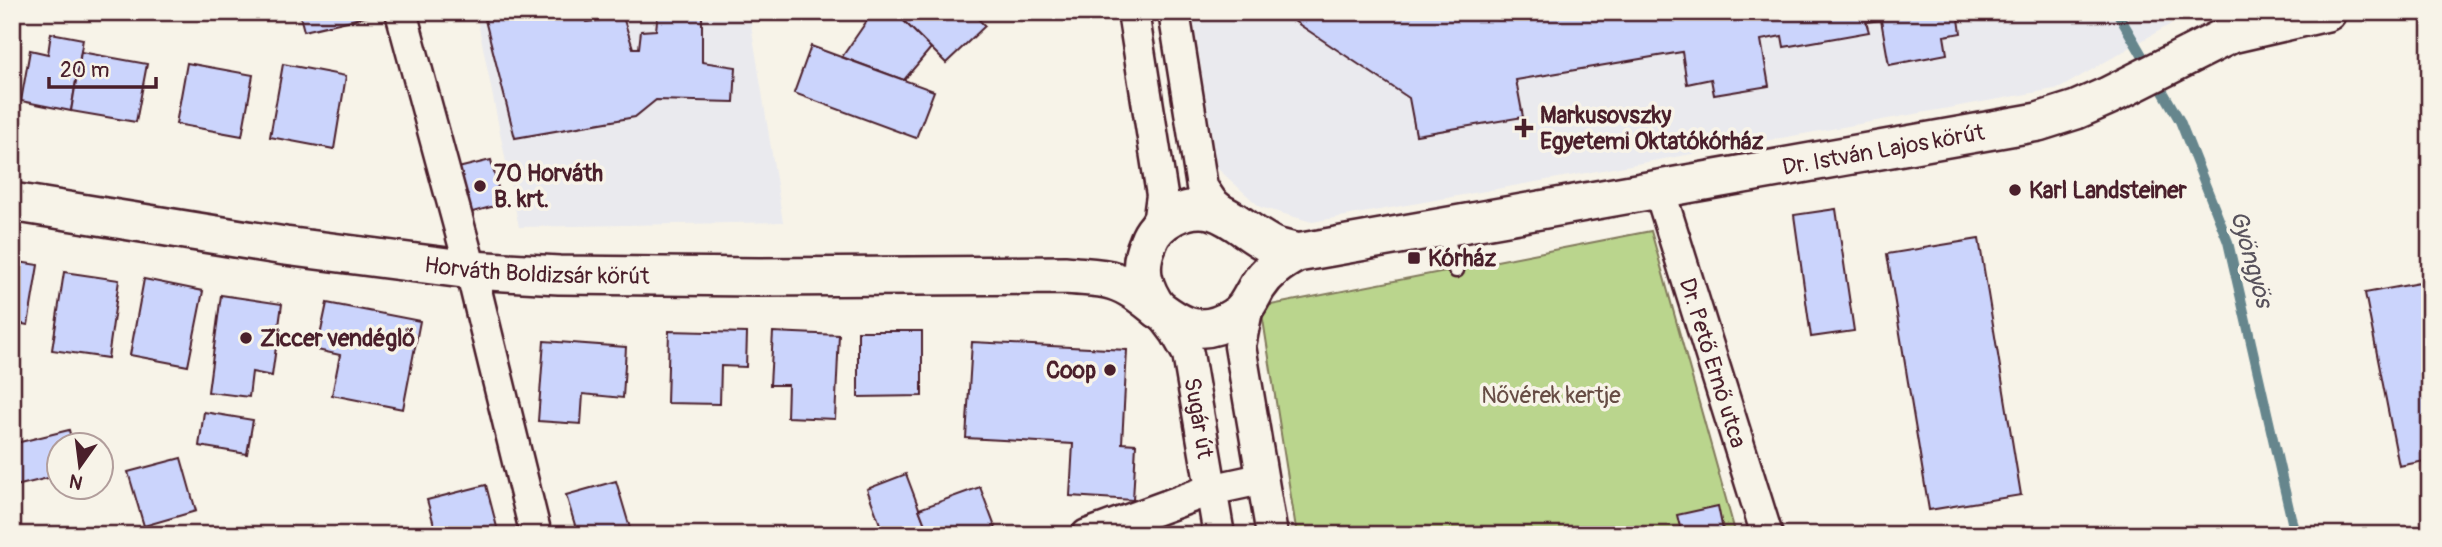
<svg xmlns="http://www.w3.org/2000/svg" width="2442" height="547" viewBox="0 0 2442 547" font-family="Pangolin,sans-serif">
<rect width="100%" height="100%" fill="#f7f3e8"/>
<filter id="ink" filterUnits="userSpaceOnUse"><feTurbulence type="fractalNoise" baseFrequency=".0143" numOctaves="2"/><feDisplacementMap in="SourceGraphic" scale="14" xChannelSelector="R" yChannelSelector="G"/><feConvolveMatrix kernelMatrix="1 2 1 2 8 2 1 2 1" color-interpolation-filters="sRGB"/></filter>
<g filter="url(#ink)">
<g fill="#eaeaee">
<path d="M476 12H749L783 222 519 227Z"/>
<path d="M1192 12H2200L2183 17 2060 88 1312 222 1260 207 1217 168Z"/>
</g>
<path fill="#bad58d" stroke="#827a5c" stroke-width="2" d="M1651 231 1736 535H1297L1261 307Z"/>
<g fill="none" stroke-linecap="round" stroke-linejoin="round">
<path stroke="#66868d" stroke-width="10" d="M2117 12 2180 121 2228 242 2295 535"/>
</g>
<g fill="#cbd4fc" stroke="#4a1f2b" stroke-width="2">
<path d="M299 12H368L369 16 304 31Z"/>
<path d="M483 12H585L587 22 623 17 633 48H639L641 31 656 30 658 12H702V62L736 67 734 102 656 100 635 117 515 138Z"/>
<path d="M873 12H895L931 48 904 80 842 57Z"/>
<path d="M895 12H972L985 26 946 63Z"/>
<path d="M1246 12H1487L1498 20 1549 12H1958L1961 33 1944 36 1947 54 1889 65 1881 20 1866 22 1869 32 1784 47 1782 36 1761 40 1769 86 1714 95 1711 79 1687 84 1682 52 1516 80 1523 117 1416 135 1409 98 1282 13 1247 19Z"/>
<path d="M51 33 83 39 71 111 21 101 30 50 48 54Z"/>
<path d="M811 46 934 91 916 138 794 93Z"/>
<path d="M81 52 147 64 136 122 71 111Z"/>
<path d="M187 63 253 75 242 136 176 124Z"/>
<path d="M283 64 346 76 334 149 270 137Z"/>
<path d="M491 160 502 204 469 213 458 168Z"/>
<path d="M1836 209 1854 331 1811 337 1794 215Z"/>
<path d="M1979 239 2021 495 1929 510 1887 254Z"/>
<path d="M12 261 38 265 28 325 12 322Z"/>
<path d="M64 272 119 280 108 358 52 350Z"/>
<path d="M144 279 203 291 188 366 130 355Z"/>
<path d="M2430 281V460L2399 466 2365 293Z"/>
<path d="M221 295 282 304 272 376 252 372 249 397 208 392Z"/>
<path d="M327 303 420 321 403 409 332 395 340 355 317 350Z"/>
<path d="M669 331 747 333 746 367 721 366 720 404 667 403Z"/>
<path d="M858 331H922V396L858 397Z"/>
<path d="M773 332 839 335 835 419 787 417 788 385H770Z"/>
<path d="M544 341 626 347 623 398 583 394 581 424 538 421Z"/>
<path d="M972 342 1127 350 1122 443 1136 444 1133 500 1070 496 1073 444 966 438Z"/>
<path d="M204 412 253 420 247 454 199 446Z"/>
<path d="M69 430 73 446H60V475L12 487V444Z"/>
<path d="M181 458 196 511 144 526 128 472Z"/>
<path d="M906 474 929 535H862L881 527 867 489Z"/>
<path d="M616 481 632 535H578L566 495Z"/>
<path d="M486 485 499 535H437L427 500Z"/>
<path d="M980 487 998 535H929L919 509Z"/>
<path d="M1718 506 1724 535H1682L1677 515Z"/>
</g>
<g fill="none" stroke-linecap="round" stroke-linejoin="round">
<defs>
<path id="service" d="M1443 228 1456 270"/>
<g id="minor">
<path d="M401 12 471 270 536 535"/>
<path d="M1133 12 1162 195 1159 217 1149 238"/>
<path d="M1174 12 1202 187 1212 202 1230 217"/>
<path id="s1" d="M1659 189 1767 535"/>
<path d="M1248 305 1240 346 1272 535"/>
<path id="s2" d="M1158 309 1176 333 1188 354 1219 535"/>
<path d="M1087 535 1210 490 1261 479"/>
</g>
<g id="tertiary">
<path id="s3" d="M12 202 285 246 471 270 559 275 759 277 1066 275C1081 277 1100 276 1114 281 1158 295 1180 352 1234 317 1246 310 1250 299 1257 287 1267 271 1280 262 1297 253L2038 122 2076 110 2108 96 2231 34 2327 12"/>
<path d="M1158 309C1143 288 1137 268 1148 243 1152 231 1162 222 1173 216 1216 194 1237 228 1271 245 1279 249 1289 250 1297 253"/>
</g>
</defs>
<use href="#service" stroke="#4a1f2b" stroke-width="19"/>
<use href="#minor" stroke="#4a1f2b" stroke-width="35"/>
<use href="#tertiary" stroke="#4a1f2b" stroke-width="42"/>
<use href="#service" stroke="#f7f3e8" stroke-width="14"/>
<use href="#minor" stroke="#f7f3e8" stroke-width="30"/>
<use href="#tertiary" stroke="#f7f3e8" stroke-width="37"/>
</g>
</g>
<g fill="#4a1f2b" stroke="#f7f3e8" stroke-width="2.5">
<path d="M1520.5 117.5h7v7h7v7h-7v7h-7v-7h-7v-7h7z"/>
<circle cx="480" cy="186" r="7"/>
<circle cx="2015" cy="190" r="7"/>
<rect x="1407" y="251" width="14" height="14" rx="3.5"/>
<circle cx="246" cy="338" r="7"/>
<circle cx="1110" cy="370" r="7"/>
</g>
<g text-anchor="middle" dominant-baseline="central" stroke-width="7" stroke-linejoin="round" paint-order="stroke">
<g font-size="23" font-weight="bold" fill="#4a1f2b" stroke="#f7f3e8" text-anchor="start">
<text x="1540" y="115">Markusovszky<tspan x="1540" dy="26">Egyetemi Oktatókórház</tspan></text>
<text x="494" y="173">70 Horváth<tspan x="494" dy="26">B. krt.</tspan></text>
<text x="2029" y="190">Karl Landsteiner</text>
<text x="1428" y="258">Kórház</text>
<text x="260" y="338">Ziccer vendéglő</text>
<text x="1096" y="370" text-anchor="end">Coop</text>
</g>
<g font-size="23" fill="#4a1f2b" stroke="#f7f3e8">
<text stroke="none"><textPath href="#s3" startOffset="1930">Dr. István Lajos körút</textPath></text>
<text stroke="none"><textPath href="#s3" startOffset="530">Horváth Boldizsár körút</textPath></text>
<text stroke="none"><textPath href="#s1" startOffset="182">Dr. Pető Ernő utca</textPath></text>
<text stroke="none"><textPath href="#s2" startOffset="119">Sugár út</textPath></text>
</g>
<g font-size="23" fill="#664c44" stroke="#f7f3e8">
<text x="1551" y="395">Nővérek kertje</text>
</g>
<g font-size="24" font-style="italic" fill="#58525c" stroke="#f7f3e8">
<text transform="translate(2251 259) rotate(74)">Gyöngyös</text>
</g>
</g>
<rect width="2442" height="547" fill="none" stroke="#f7f3e8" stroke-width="42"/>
<rect x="21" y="21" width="2400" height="505" fill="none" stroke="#4a1f2b" stroke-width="2.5" filter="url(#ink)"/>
<g transform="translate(80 466) rotate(194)"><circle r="33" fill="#f7f3e8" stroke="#b29e9c" stroke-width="2"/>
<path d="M0-5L12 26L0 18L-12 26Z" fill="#4a1f2b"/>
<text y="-10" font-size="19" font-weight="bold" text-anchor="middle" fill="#4a1f2b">N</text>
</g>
<path d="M49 77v10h107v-10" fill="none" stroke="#4a1f2b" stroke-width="3.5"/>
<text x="60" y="77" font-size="21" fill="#4a1f2b" stroke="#f7f3e8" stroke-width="5" paint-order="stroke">20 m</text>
</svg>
